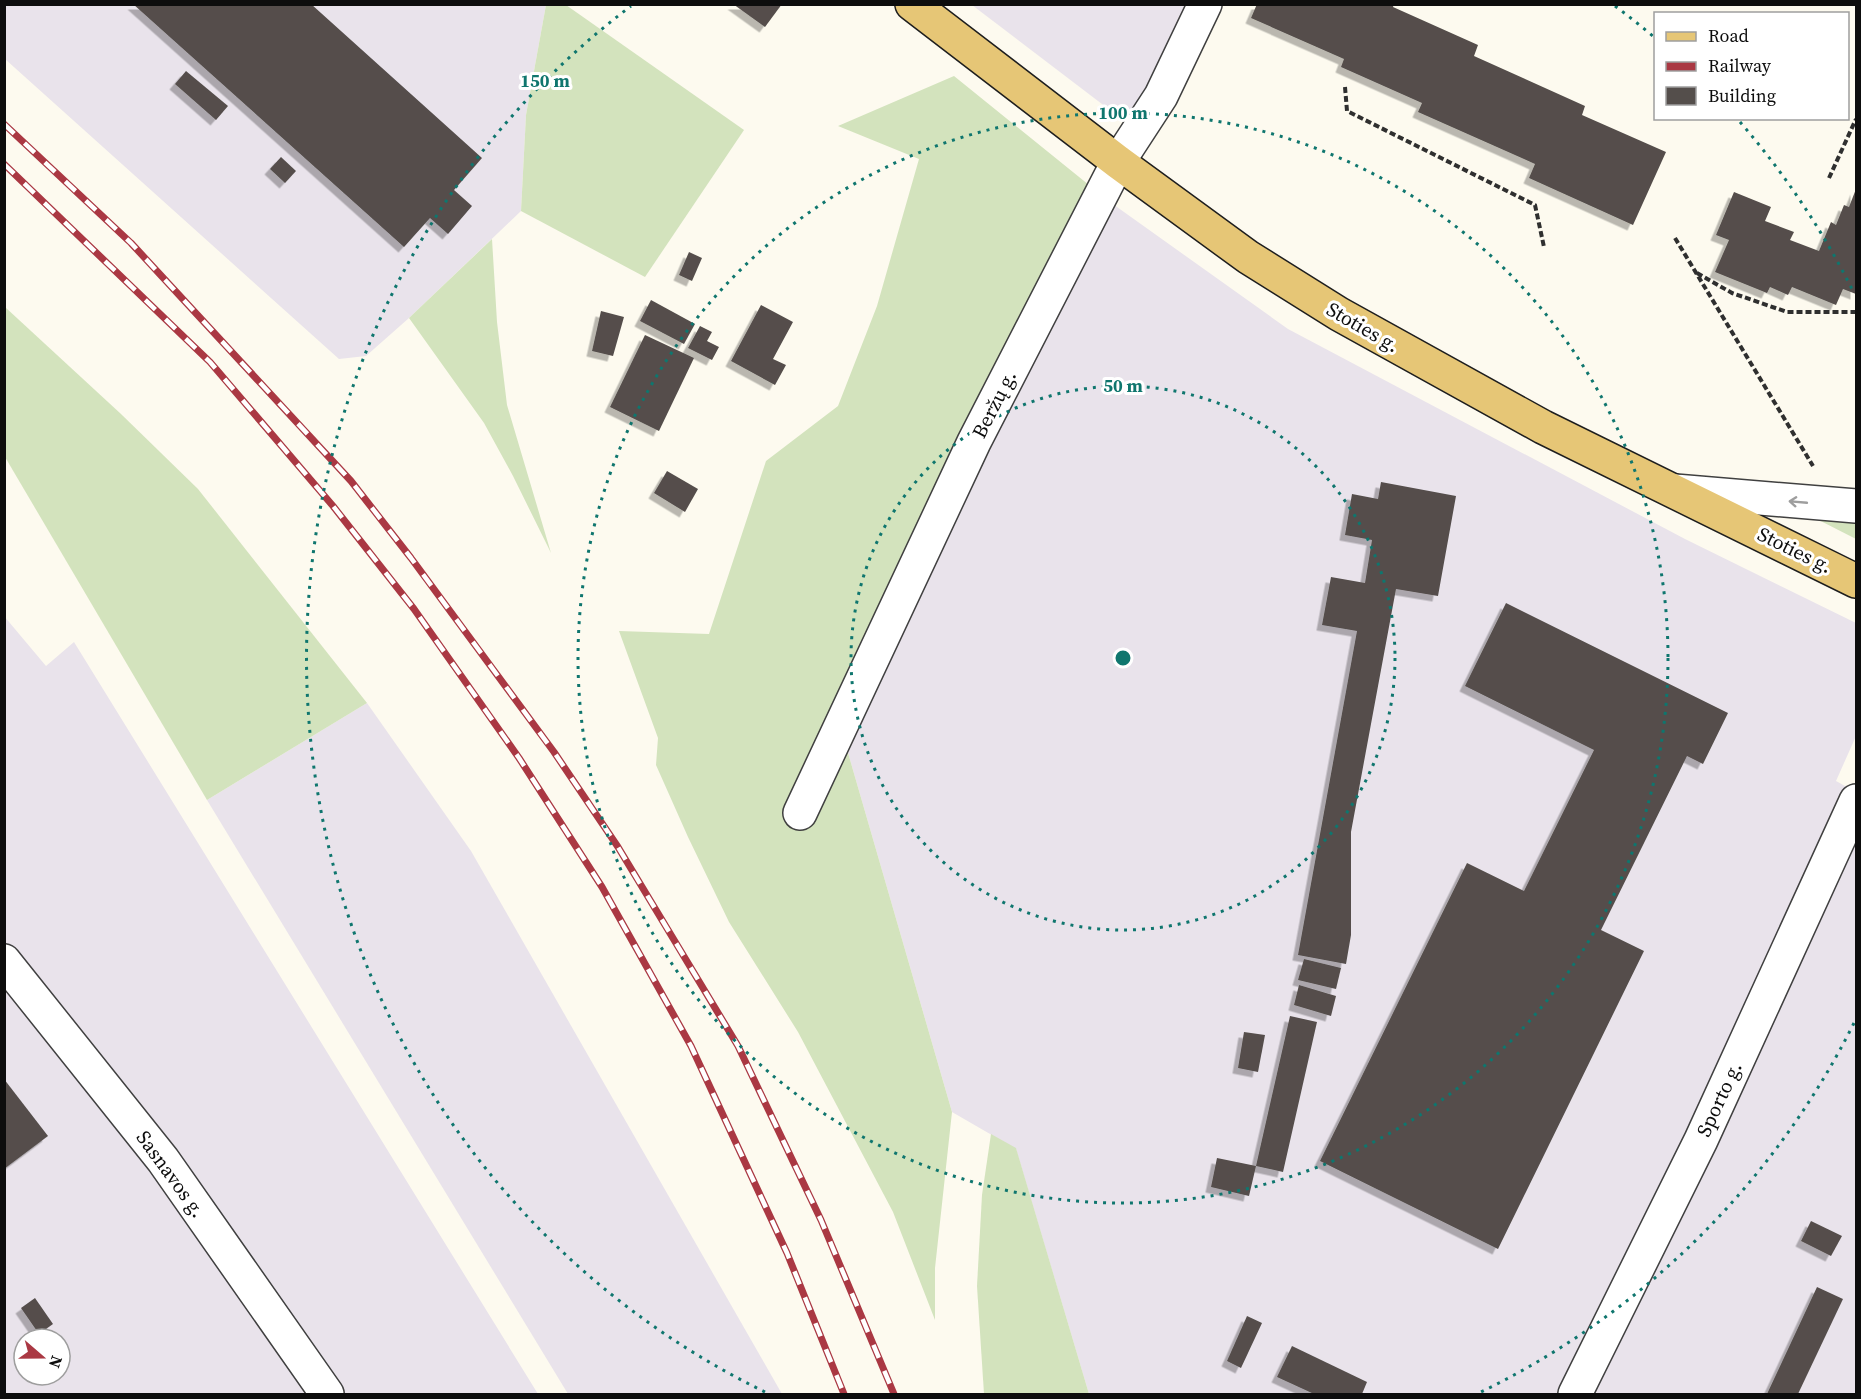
<svg xmlns="http://www.w3.org/2000/svg" width="1861" height="1399" viewBox="0 0 1861 1399" font-family="'Source Serif 4',serif">
<defs>
<filter id="shadow"><feDropShadow dx="-5.5" dy="5.5" stdDeviation="0" flood-color="#0004"/></filter>
</defs>
<rect width="100%" height="100%" fill="#fdfaef"/>
<g fill="#e9e3eb" fill-rule="evenodd">
<path d="M5 5H546L526 115 521 211 409 318 366 356 339 359 5 59Z"/>
<path d="M972 5H1205L1161 96 1119 117Z"/>
<path d="M1110 202 1288 329 1685 539 1856 623V736L1836 781 1856 792V1394H1089L1016 1149 952 1112 844 739Z"/>
<path d="M4 616 46 666 74 642 538 1394H5ZM24 1339H60V1375H24Z"/>
<path d="M367 703 471 851 782 1394H568L207 800Z"/>
</g>
<g fill="#d3e3bd">
<path d="M546 5H566L744 130 645 277 521 211 526 115Z"/>
<path d="M954 76 1110 202 844 739 952 1112 935 1268V1320L893 1212 798 1032 729 922 688 837 656 765 658 738 619 631 709 634 766 461 838 406 877 306 919 159 838 126Z"/>
<path d="M492 239 497 322 507 405 551 553 513 476 484 423 409 318Z"/>
<path d="M5 307 121 414 198 489 367 703 207 800 5 457Z"/>
<path d="M1803 512 1856 517V539Z"/>
<path d="M991 1134 1016 1148 1089 1394H984L977 1286 982 1195Z"/>
</g>
<g fill="#544e4b" filter="url(#shadow)">
<path d="M133 4H311L482 158 454 190 472 206 448 234 430 218 404 247Z"/>
<path d="M733 4H782L765 27Z"/>
<path d="M1257 4H1394L1393 7 1478 45 1474 56 1585 106 1582 115 1666 152 1633 225 1529 178 1535 164 1418 112 1422 103 1341 67 1344 59 1251 18Z"/>
<path d="M186 71 228 106 216 120 175 84Z"/>
<path d="M281 157 296 171 285 183 270 169Z"/>
<path d="M1856 189V294L1843 289 1836 305 1792 287 1788 295 1770 287 1767 293 1715 272 1729 240 1716 235 1734 192 1771 207 1765 221 1794 232 1790 240 1819 251 1831 222 1836 225 1844 205 1849 207Z"/>
<path d="M689 252 702 258 692 281 679 275Z"/>
<path d="M651 300 695 324 684 344 640 321Z"/>
<path d="M761 305 793 322 773 359 786 365 775 385 731 361Z"/>
<path d="M601 311 624 317 613 356 592 351Z"/>
<path d="M700 326 712 332 707 341 719 347 712 360 688 348Z"/>
<path d="M645 335 694 358 659 431 610 407Z"/>
<path d="M667 471 698 489 685 512 654 493Z"/>
<path d="M1381 482 1456 496 1438 596 1396 589 1351 832V935L1346 964 1298 955 1357 631 1322 625 1331 577 1365 583 1372 540 1345 535 1352 494 1378 499Z"/>
<path d="M1506 603 1728 713 1703 764 1687 756 1601 930 1644 951 1498 1249 1320 1161 1467 863 1524 891 1594 750 1465 686Z"/>
<path d="M1304 959 1341 968 1336 989 1298 980Z"/>
<path d="M1299 985 1336 996 1331 1016 1294 1005Z"/>
<path d="M1290 1016 1317 1022 1283 1172 1256 1166 1249 1196 1211 1187 1217 1158 1256 1166Z"/>
<path d="M1244 1032 1265 1035 1258 1072 1238 1068Z"/>
<path d="M4 1079 48 1136 4 1169Z"/>
<path d="M1811 1221 1842 1236 1831 1256 1801 1241Z"/>
<path d="M1817 1287 1843 1299 1798 1394H1767Z"/>
<path d="M35 1298 53 1324 39 1334 21 1308Z"/>
<path d="M1247 1316 1262 1323 1241 1368 1227 1361Z"/>
<path d="M1292 1346 1367 1382 1362 1394H1314L1277 1377Z"/>
</g>
<g fill="none" stroke-linecap="round" stroke-linejoin="round">
<defs>
<g id="minor">
<path d="M800 813 974 442 1118 162 1161 96 1205 4"/>
<path d="M4 961 163 1160 327 1394"/>
</g>
<g id="tertiary">
<path d="M1675 491 1856 506"/>
<path d="M1575 1394 1701 1140 1856 801"/>
</g>
<path id="primary" d="M912 4 1118 162 1248 257 1339 314 1543 427 1856 581"/>
</defs>
<use href="#minor" stroke="#404040" stroke-width="36"/>
<use href="#tertiary" stroke="#404040" stroke-width="36"/>
<use href="#primary" stroke="#1e1e1e" stroke-width="36"/>
<g stroke="#2f2f2f" stroke-width="4" stroke-dasharray="6 3" stroke-linecap="butt">
<path d="M1345 87 1347 111 1535 205 1544 247"/>
<path d="M1829 178 1856 119"/>
<path d="M1675 238 1813 466"/>
<path d="M1697 273 1732 293 1787 312H1856"/>
</g>
<use href="#minor" stroke="#fff" stroke-width="33"/>
<use href="#tertiary" stroke="#fff" stroke-width="33"/>
<use href="#primary" stroke="#e6c676" stroke-width="33"/>
<defs>
<g id="rail">
<path d="M4 124 131 243 351 481 411 558 554 752 618 847 738 1046 821 1220 894 1394"/>
<path d="M4 164 210 362 333 506 414 609 519 758 602 887 691 1046 787 1253 844 1394"/>
</g>
</defs>
<use href="#rail" stroke="#aa3843" stroke-width="7"/>
<use href="#rail" stroke="#fff" stroke-width="4.5" stroke-dasharray="14" stroke-linecap="butt"/>
</g>
<defs><path id="oneway-shaft" d="M-6 0H5M1.5-3L5.5 0L1.5 3" fill="none" stroke-width="1.6" stroke-linecap="round" stroke-linejoin="round" transform="scale(1.5)"/></defs>
<use stroke="#9e9e9e" href="#oneway-shaft" transform="translate(1798 502) rotate(-175)"/>
<g fill="none" stroke="#0f766e" stroke-width="3" stroke-dasharray="3 6">
<circle cx="1123" cy="658" r="272"/>
<circle cx="1123" cy="658" r="545"/>
<path d="M1854 1023A817 817 0 0 1 1481 1392M765 1392A817 817 0 0 1 631 6M1615 6A817 817 0 0 1 1654 37M1740 122A817 817 0 0 1 1854 293"/>
</g>
<g text-anchor="middle" dominant-baseline="central" stroke-width="6" stroke-linejoin="round" paint-order="stroke">
<g font-size="20" fill="#0d0d0d" stroke="#fff">
<text transform="translate(1363 327) rotate(30)">Stoties g.</text>
<text transform="translate(994 404) rotate(-63)">Beržų g.</text>
<text transform="translate(1795 550) rotate(26)">Stoties g.</text>
<text transform="translate(1719 1099) rotate(-65)">Sporto g.</text>
<text transform="translate(171 1174) rotate(54)">Sasnavos g.</text>
</g>
</g>
<circle cx="1123" cy="658" r="9" fill="#0f766e" stroke="#fff" stroke-width="3"/>
<g font-size="18" text-anchor="middle" font-weight="bold" fill="#0f766e" stroke="#fff" stroke-width="6" stroke-linejoin="round" paint-order="stroke">
<text x="545" y="87">150 m</text>
<text x="1123" y="119">100 m</text>
<text x="1123" y="392">50 m</text>
</g>
<rect width="1861" height="1399" fill="none" stroke="#0d0d0d" stroke-width="12"/>
<rect x="1654" y="12" width="195" height="108" fill="#ffffff" stroke="#9e9e9e" stroke-width="1.5"/>
<rect x="1666" y="32" width="30" height="9" fill="#e6c676" stroke="#9e9e9e" stroke-width="1.5"/>
<text x="1708" y="42" font-size="18" fill="#0d0d0d">Road</text>
<rect x="1666" y="62" width="30" height="9" fill="#aa3843" stroke="#9e9e9e" stroke-width="1.5"/>
<text x="1708" y="72" font-size="18" fill="#0d0d0d">Railway</text>
<rect x="1666" y="87" width="30" height="18" fill="#544e4b" stroke="#9e9e9e" stroke-width="1.5"/>
<text x="1708" y="102" font-size="18" fill="#0d0d0d">Building</text>
<g transform="translate(42 1357) rotate(110)"><circle r="28" fill="#ffffff" stroke="#9e9e9e" stroke-width="1.5"/>
<path d="M0-4.5L10 22L0 15L-10 22Z" fill="#aa3843"/>
<text y="-9" font-size="16" font-weight="bold" text-anchor="middle" fill="#0d0d0d">N</text>
</g>
</svg>
